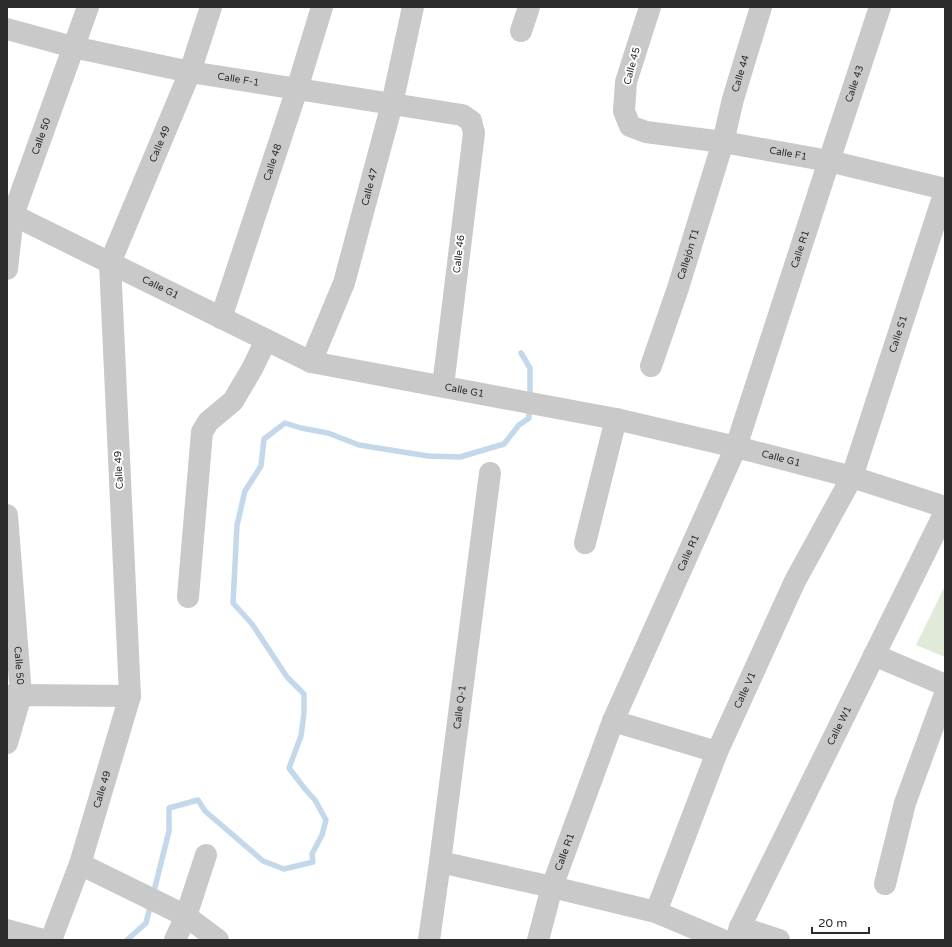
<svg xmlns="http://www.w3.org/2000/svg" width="952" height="947" viewBox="0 0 952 947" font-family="'Varela Round',sans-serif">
<rect width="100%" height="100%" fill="#fff"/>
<path fill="#e0ead9" d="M945 586V657L916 645Z"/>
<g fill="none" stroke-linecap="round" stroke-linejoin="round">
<g stroke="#c4d8eb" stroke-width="5.5">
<path d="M521 353 530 368V398"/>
<path d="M153 895 169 831V808L198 800 205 811 263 861 284 869 313 862 312 854 322 835 326 820 315 800 305 789 289 768 301 736 304 713V694L287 677 252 624 233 603 237 525 245 491 261 466 264 439 285 423 301 428 328 433 359 445 428 456 460 457 504 444 519 425 529 418V406"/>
<path d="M127 940 146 923 151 903"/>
</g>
<g stroke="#c9c9c9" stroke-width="22">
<path id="s1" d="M650 7 626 82 624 111 630 126 646 132 723 142 829 161 945 189"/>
<path id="s2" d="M7 29 73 47 190 72 462 115 471 121 474 133 443 386"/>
<path d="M521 31 529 7"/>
<path id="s3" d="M7 212 311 362 616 419 736 447 852 477 945 507"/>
<path id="s4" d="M7 269 13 215 88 7"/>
<path id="s5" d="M221 318 297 89 322 7"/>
<path id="s6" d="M311 362 344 283 392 104 413 7"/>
<path id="s7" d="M651 366 678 288 723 142 733 99 761 7"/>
<path id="s8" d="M7 515 21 695 7 743"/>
<path d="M585 543 616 419"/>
<path d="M188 597 202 432 208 422 233 401 252 369 266 340"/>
<path d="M874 655 945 685"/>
<path d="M7 696 21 695 130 696"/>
<path d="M613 721 717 752"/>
<path d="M440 862 552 887 656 912 722 940"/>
<path d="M80 864 186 916 218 940"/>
<path d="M885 884 905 803 945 694"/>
<path id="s9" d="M656 912 717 752 795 581 852 477 945 191"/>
<path d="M740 927 779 940"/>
<path d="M7 930 44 940"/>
<path id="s10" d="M51 940 80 864 130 696 110 263 190 72 211 7"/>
<path d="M175 940 186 916 206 855"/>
<path id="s11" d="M429 940 440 862 490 473"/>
<path id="s12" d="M538 940 552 887 613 721 736 447 829 161 880 7"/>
<path id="s13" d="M736 940 740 927 945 512"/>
</g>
</g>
<g text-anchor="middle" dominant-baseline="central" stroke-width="4" stroke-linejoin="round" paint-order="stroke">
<g font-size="10" fill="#2c2c2c" stroke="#fff">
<text transform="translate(632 66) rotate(-75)">Calle 45</text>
<text stroke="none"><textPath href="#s7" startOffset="306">Calle 44</textPath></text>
<text stroke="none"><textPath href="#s2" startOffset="237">Calle F-1</textPath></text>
<text stroke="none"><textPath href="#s12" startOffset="914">Calle 43</textPath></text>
<text stroke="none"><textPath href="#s4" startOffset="138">Calle 50</textPath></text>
<text stroke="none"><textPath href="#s10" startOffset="819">Calle 49</textPath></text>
<text stroke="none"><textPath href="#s1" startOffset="285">Calle F1</textPath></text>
<text stroke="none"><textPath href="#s5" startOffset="164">Calle 48</textPath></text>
<text stroke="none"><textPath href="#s6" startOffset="185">Calle 47</textPath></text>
<text stroke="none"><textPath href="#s12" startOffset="740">Calle R1</textPath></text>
<text transform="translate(459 254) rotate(-83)">Calle 46</text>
<text stroke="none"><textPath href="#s7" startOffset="118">Callejón T1</textPath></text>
<text stroke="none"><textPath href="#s3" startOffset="171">Calle G1</textPath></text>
<text stroke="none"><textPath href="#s9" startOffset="628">Calle S1</textPath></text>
<text stroke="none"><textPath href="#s3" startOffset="495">Calle G1</textPath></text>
<text stroke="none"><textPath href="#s3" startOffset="819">Calle G1</textPath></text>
<text transform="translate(119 470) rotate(-93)">Calle 49</text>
<text stroke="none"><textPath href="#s12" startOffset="416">Calle R1</textPath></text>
<text stroke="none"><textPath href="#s8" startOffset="151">Calle 50</textPath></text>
<text stroke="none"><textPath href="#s9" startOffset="239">Calle V1</textPath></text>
<text stroke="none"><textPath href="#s11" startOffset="235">Calle Q-1</textPath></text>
<text stroke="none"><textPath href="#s13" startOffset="238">Calle W1</textPath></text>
<text stroke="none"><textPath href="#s10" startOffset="159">Calle 49</textPath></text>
<text stroke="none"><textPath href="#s12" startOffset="92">Calle R1</textPath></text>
</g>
</g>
<rect width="952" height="947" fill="none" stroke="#2c2c2c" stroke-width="16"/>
<path d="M812 927v6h57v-6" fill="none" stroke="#2c2c2c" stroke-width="2"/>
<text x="818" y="927" font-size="12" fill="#2c2c2c" stroke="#ffffff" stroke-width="3" paint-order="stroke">20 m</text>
</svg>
